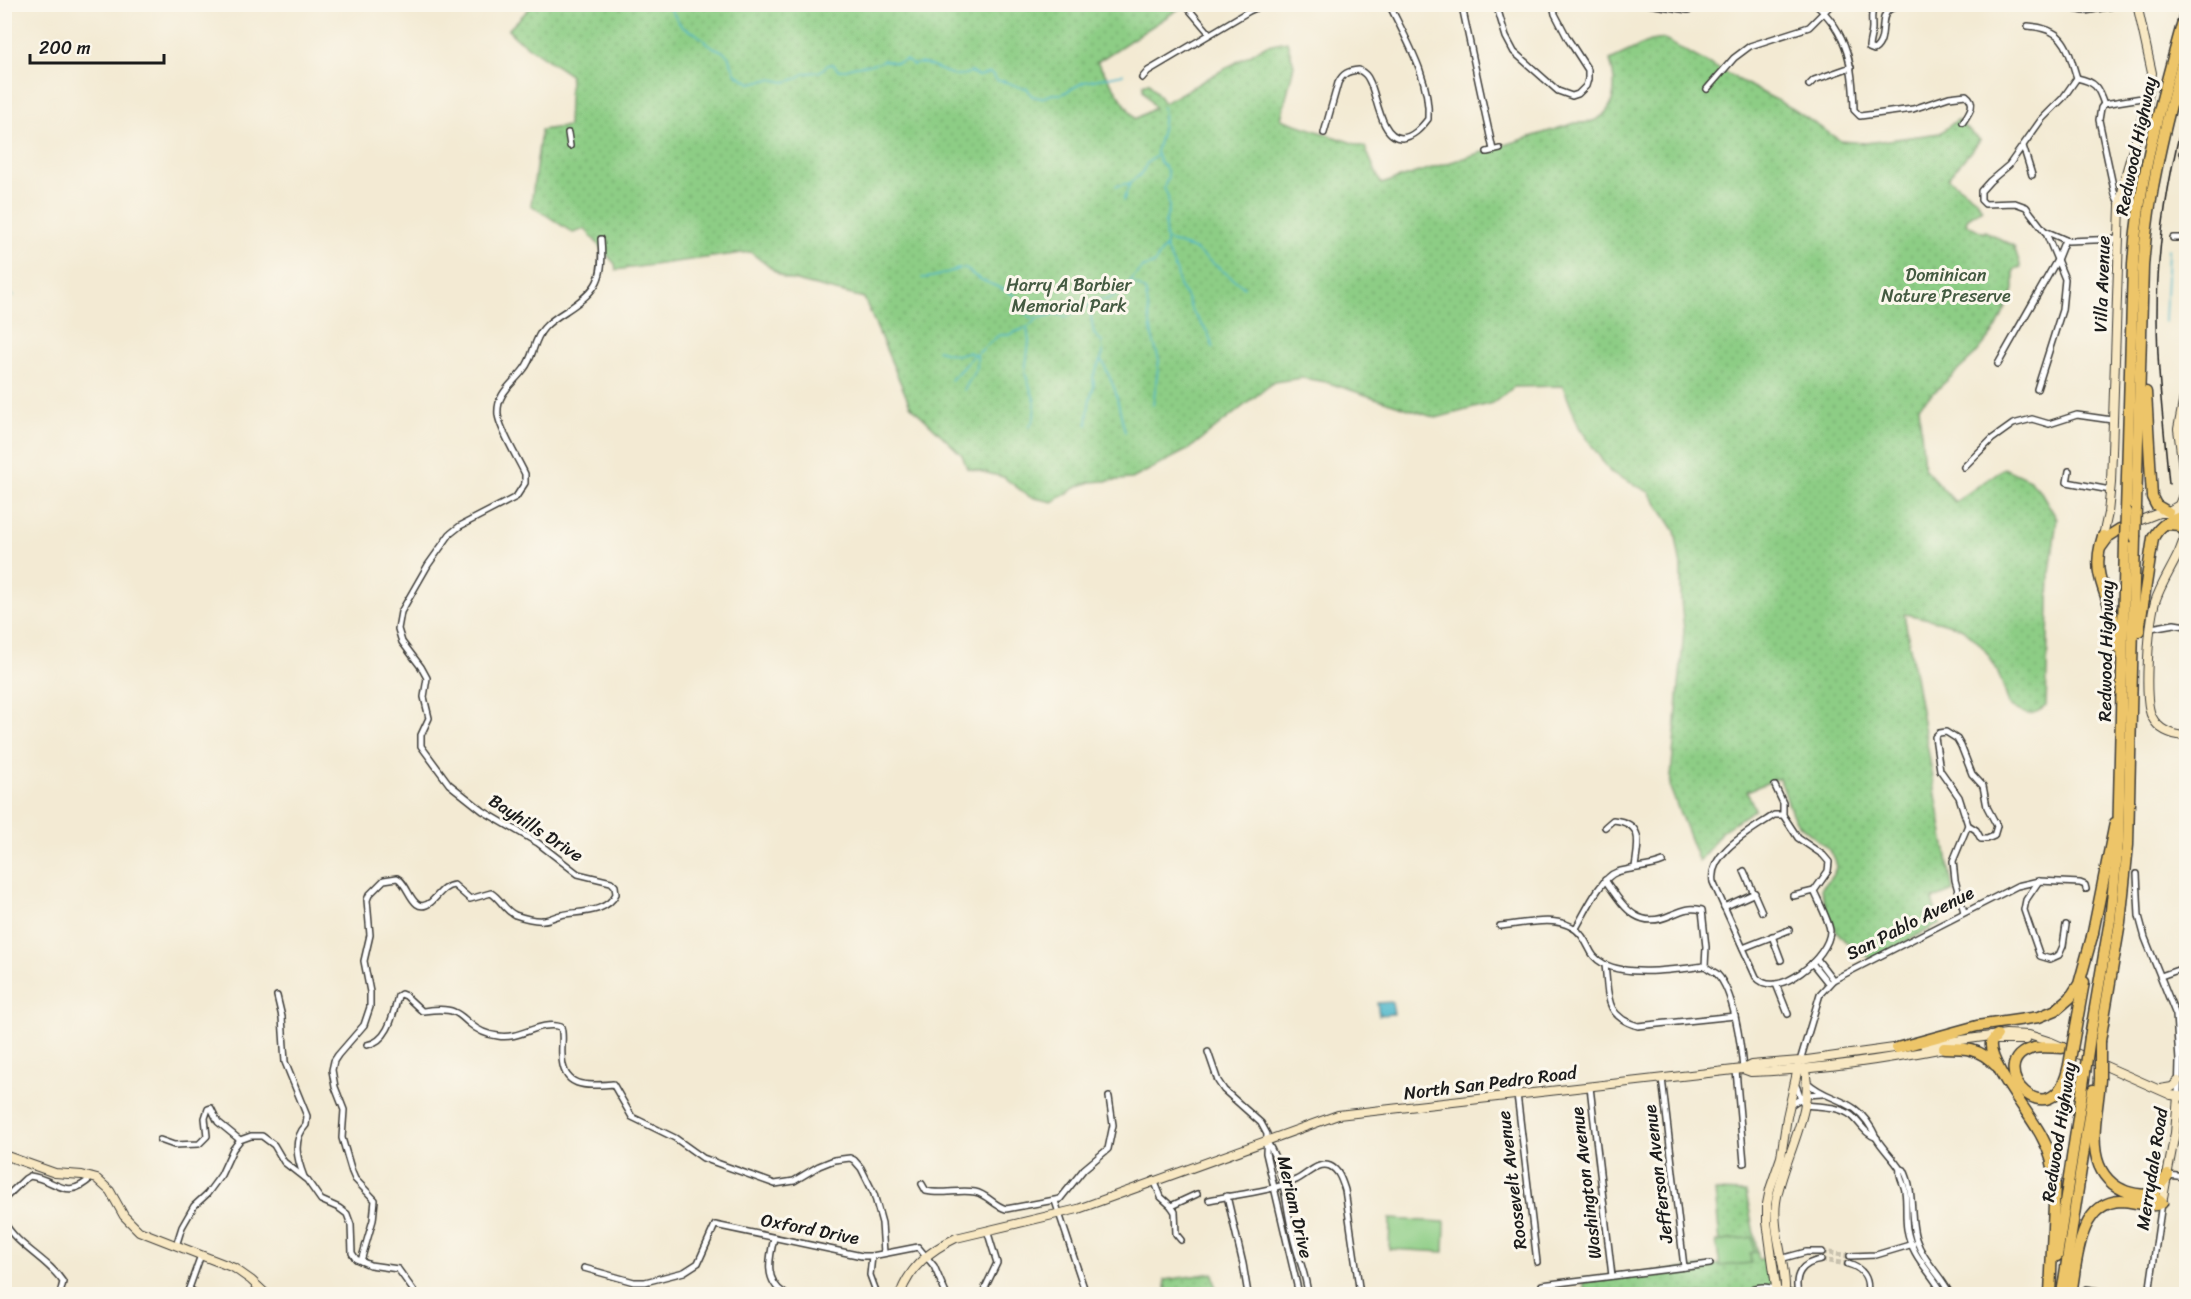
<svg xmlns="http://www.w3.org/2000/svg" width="2191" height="1299" viewBox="0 0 2191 1299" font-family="Sriracha,sans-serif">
<defs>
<pattern id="park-dots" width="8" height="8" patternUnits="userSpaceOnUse" patternTransform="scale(1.5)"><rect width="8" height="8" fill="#8dcd85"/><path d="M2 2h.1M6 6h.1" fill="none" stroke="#79af72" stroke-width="1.8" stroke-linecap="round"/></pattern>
<pattern id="water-waves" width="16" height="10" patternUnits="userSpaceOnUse" patternTransform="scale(1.5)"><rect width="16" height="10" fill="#4cb6ca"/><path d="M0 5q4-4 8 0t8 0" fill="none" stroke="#3e93a3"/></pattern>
</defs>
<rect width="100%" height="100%" fill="#fbf7ec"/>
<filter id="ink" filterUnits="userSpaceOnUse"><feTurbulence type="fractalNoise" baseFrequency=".0167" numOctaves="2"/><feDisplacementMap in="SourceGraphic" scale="12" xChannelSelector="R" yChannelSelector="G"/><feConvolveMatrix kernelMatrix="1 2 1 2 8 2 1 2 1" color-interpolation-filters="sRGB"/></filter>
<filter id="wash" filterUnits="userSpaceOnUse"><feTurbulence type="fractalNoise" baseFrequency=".008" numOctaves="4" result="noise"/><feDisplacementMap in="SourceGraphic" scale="24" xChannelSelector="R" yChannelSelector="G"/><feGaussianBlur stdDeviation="1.35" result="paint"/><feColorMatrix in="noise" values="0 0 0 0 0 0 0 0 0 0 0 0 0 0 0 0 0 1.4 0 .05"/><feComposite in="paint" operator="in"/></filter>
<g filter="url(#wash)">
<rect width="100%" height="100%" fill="#f3ead3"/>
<g fill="url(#park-dots)" stroke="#547450" stroke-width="1.5">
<path d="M534 4 1185 5 1097 62 1135 119 1155 108 1143 90V85L1149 82 1164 103 1267 45 1287 41 1294 65 1281 119 1365 147 1381 184 1575 123C1615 125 1619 91 1610 60L1650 41 1663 39 1793 109 1841 141 1866 143 1940 133 1957 120 1980 140 1948 178 1976 199 1982 209 1968 218 1966 222 1968 225 1984 233 1985 231 2014 246 2021 268 2014 270V290L1996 329 1975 355 1919 406 1924 468 1955 502 2004 468 2030 480 2041 492 2057 519 2050 573 2046 706C2031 718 2024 715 2009 705 2001 676 1990 648 1964 630 1955 624 1916 616 1904 614L1953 891 1932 900 1940 924 1872 959C1838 943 1830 925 1821 889 1825 884 1833 877 1835 870 1843 850 1804 835 1794 818 1788 806 1785 790 1779 778L1747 791 1755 809 1722 831 1699 862 1670 788 1684 630 1681 601V567L1675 531 1649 492 1610 472 1579 427 1563 386 1514 387 1493 403 1436 418 1326 382 1302 378 1274 382 1189 449 1132 479 1091 482 1077 487 1053 502 1030 497 1003 477 967 468 962 455 910 405 864 298 784 278 750 252 616 270 615 264 585 229 573 233 531 205 541 130 568 126 570 75 517 39 508 30Z"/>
<path d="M1715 1191 1746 1192 1759 1260 1770 1255 1777 1294H1585L1583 1281 1722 1264Z"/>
<path d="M1213 1273 1217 1294H1167L1165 1280Z"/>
</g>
<g fill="#8dcd85" stroke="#547450" stroke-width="1.5">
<path d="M1390 1219 1445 1222 1444 1252 1389 1249Z"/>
<path d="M1752 1237 1754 1252 1750 1253 1751 1263 1720 1266 1716 1242Z"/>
</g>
<path fill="url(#water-waves)" stroke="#346973" stroke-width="1.5" d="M1392 1002 1394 1014 1379 1015 1377 1003Z"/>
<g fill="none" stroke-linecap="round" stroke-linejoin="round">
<g stroke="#4cb6ca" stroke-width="1.5">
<path d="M667 4 682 27 695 33 713 47 722 51 728 56 736 74 751 83 770 79 785 82 796 79 805 73 819 72 828 65 833 64 838 70H845C857 62 873 68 884 60L896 63 906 60 913 65C931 57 949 84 971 72 979 80 982 74 990 73L998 81C1010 80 1016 89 1027 88L1032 96 1041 98 1053 94H1062L1084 82 1123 74"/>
<path d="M2185 141 2186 135"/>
<path d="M1116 186 1130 183"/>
<path d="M1123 201 1130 183 1142 173 1147 163 1157 155"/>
<path d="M1167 240 1194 249 1244 287"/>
<path d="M1165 247 1177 272 1179 286 1186 296 1192 311 1208 333 1213 347"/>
<path d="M922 278C941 278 949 269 966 268 978 283 1000 285 1015 296 1024 303 1020 318 1037 318"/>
<path d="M1131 281 1143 289 1146 293 1152 336 1159 360 1153 405"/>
<path d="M4 289 14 296"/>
<path d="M2165 322 2168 249"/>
<path d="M1027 328 1029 342 1025 373 1035 402 1034 418 1029 427"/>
<path d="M937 350 956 355 967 352 976 355 999 335H1008L1028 327 1038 318 1056 314 1067 317 1082 311 1084 307 1094 299C1097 299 1100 300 1103 300 1117 300 1131 279 1141 269 1144 266 1150 266 1154 264L1166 245 1165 223 1169 208 1168 196 1164 188 1168 176 1167 170 1160 162 1156 152C1160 137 1165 124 1163 107"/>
<path d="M1101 361 1104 364 1115 390 1125 432"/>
<path d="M951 380 974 355"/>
<path d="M964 390 977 367V355"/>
<path d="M1087 425 1089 403 1094 386 1093 377 1103 354 1102 342 1094 334 1089 305"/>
</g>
</g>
</g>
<g filter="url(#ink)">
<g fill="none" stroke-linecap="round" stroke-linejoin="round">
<g stroke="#c8c1ae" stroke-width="5" stroke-dasharray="5 2.5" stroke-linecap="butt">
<path d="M1822 1252 1850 1256"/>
<path d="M1821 1260 1848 1264"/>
</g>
<defs>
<g id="street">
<path d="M1464 4 1463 11 1493 150"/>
<path d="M1496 4 1506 37 1514 52 1558 91 1572 96 1578 94 1586 86 1588 79V70L1568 39 1555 14 1553 4"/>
<path d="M1648 4 1688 10 1714 4"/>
<path d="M1815 4C1849 33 1853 68 1854 110L1860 116 1913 109 1949 97 1966 95C1977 103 1969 113 1963 122"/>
<path d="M1876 4C1870 14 1872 18 1872 28 1872 35 1869 41 1869 48L1874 50C1888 41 1878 17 1889 10 1892 7 1899 6 1903 4"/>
<path d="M2047 4 2085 11 2124 4"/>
<path d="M1187 7 1210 34"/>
<path d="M2028 26C2066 29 2067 47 2077 78"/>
<path d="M1142 78 1148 71 1249 11 1265 4"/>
<path d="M2077 78C2096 82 2098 87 2104 104"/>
<path d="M1809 85 1814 80 1851 67"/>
<path d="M1707 89 1734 58 1750 46 1809 27 1832 4"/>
<path d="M2104 104 2101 108 2099 120 2115 195 2120 205"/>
<path d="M2104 104 2148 97"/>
<path d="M568 133 570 146"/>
<path d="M1324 133 1338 83C1343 73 1348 71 1359 70 1363 72 1367 75 1369 80 1377 94 1380 138 1402 138 1413 137 1421 128 1428 119 1431 80 1406 39 1389 4"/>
<path d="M2023 146 2032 175"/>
<path d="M1487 152 1500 149"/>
<path d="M2182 153 2186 157"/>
<path d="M2045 231 2068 241 2119 239"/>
<path d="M2173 238H2186"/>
<path d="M1998 364 2057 260 2065 240"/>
<path d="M2037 389 2062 310 2065 279 2046 233 2026 207 2015 203 1985 204 1981 200V191L1990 181 2009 165 2041 120 2063 98 2077 78"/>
<path d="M1964 467 1992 439 2013 424 2032 419 2049 424 2077 415 2112 420"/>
<path d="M2069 471 2067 482 2110 490"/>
<path d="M2151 628 2174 624 2186 626"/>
<path d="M1946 732 1957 739 1961 746 1972 774 1983 786 1987 807 1997 826 1994 836 1987 839H1981L1976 830 1968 825 1959 797 1940 770 1935 737 1939 733Z"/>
<path d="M1775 786 1783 803V815"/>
<path d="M1774 815H1783L1798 838 1823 855 1829 862 1828 871 1814 891C1818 900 1830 923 1830 931 1830 956 1777 1002 1756 977L1713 882C1708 852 1753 830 1774 815Z"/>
<path d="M1605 827 1613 820C1645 823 1638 844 1635 867"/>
<path d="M1744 871 1762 912"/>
<path d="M2137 874 2139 916 2145 938 2176 1015 2179 1061 2178 1096"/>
<path d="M1605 880C1623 905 1636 931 1671 915 1683 910 1689 907 1702 910L1706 947 1705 966"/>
<path d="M2039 881 2026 900 2024 910 2040 956 2050 959 2059 955 2063 946 2066 925"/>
<path d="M1793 896 1814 891"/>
<path d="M1724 907 1755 893"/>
<path d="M1964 912 1955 880 1953 861 1968 825"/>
<path d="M1500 926C1525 924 1565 912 1582 936 1591 948 1589 956 1604 964 1629 977 1678 969 1705 966 1708 969 1713 971 1717 974 1734 991 1741 1046 1743 1069"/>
<path d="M1576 928C1585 913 1601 877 1617 872 1633 867 1649 868 1663 862"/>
<path d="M1772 936 1781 960"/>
<path d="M1743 948 1789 930"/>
<path d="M1817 959 1833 980"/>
<path d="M1812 963 1828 983"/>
<path d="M1605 965C1609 996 1604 1016 1638 1026L1735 1016"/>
<path d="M2161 976 2186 967"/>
<path d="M1776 984 1788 1014"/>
<path d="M277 996 282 1017 285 1062 307 1116 306 1125C292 1140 297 1159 304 1177"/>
<path d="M367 1045C389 1041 393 1014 398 996L401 994 406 996 422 1011C432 1010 445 1008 454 1012 460 1014 464 1019 469 1023 477 1030 488 1035 498 1036 521 1040 539 1020 561 1027 564 1036 561 1046 562 1055 562 1089 587 1086 613 1084L632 1117 675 1138 703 1158 775 1184 794 1181 819 1166 834 1160 850 1158 854 1160 861 1168 874 1194 882 1223 884 1253"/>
<path d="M1208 1052 1218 1081 1224 1090 1261 1123 1267 1134 1266 1153 1299 1294"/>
<path d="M1800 1061 1820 994 1833 980 2017 886 2039 881 2080 883 2085 885 2086 889"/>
<path d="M1736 1070 1744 1163"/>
<path d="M1662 1078 1684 1267"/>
<path d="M1807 1082C1821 1096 1840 1098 1855 1109 1866 1117 1872 1128 1877 1139 1883 1149 1893 1158 1900 1169L1904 1170C1915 1192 1909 1216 1916 1239 1923 1261 1941 1275 1950 1294"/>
<path d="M1794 1083C1800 1090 1799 1099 1805 1105 1820 1107 1840 1106 1852 1116 1861 1124 1865 1134 1877 1138"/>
<path d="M1590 1087 1612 1276"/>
<path d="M1517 1094 1537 1262"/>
<path d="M1789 1106 1806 1095 1822 1094"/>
<path d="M160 1140 174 1145 199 1144 207 1136 205 1118 208 1109 211 1108 218 1122 240 1140"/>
<path d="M1267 1142C1285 1170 1285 1204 1293 1236 1297 1255 1306 1274 1308 1294"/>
<path d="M1900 1169C1898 1176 1904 1183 1905 1191 1907 1203 1905 1216 1907 1229 1912 1258 1930 1270 1943 1294"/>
<path d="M2168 1175 2186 1177"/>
<path d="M1154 1180 1161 1197 1171 1206 1175 1212 1176 1234 1181 1240"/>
<path d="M922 1184 926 1191C942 1195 959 1189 975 1192 987 1194 994 1206 1006 1209L1060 1199 1084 1169 1108 1149 1113 1125 1109 1097"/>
<path d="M1227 1196 1243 1264 1248 1294"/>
<path d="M4 1199 25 1179 30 1176C58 1180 66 1202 92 1177"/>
<path d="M1209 1200C1238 1194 1269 1192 1296 1180 1307 1175 1318 1161 1330 1166 1339 1170 1342 1181 1345 1190L1360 1294"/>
<path d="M1055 1201 1086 1294"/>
<path d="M1171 1206 1197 1194"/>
<path d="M4 1222C18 1247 48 1259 63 1282L60 1294"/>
<path d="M774 1238C769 1259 764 1281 785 1294"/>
<path d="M176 1246 182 1227 194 1206 207 1194 221 1175 233 1149 240 1140 251 1136H262L274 1145 284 1162 307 1180 321 1200 339 1208 347 1214 351 1225 352 1253 356 1259 370 1265 398 1269 416 1294"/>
<path d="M872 1256 870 1275 877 1294"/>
<path d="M1850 1256 1876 1255 1913 1244"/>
<path d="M1780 1259 1806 1252H1822"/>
<path d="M361 1261 373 1220 375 1200 355 1179 352 1172 342 1138 344 1110 335 1087 332 1070 334 1061 338 1055 364 1025 370 1007V992L364 961 370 935 367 900 369 895 384 880 397 878C409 883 412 917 431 902 438 896 443 886 454 885L470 899 491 893C501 899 504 910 515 915 524 918 534 921 543 920 549 920 555 916 561 915 578 911 606 914 616 894L615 886 611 882 578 874 538 843 483 811 449 784 421 746V735L429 718 424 697 427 678 421 667 402 642 398 629 401 612 428 565 450 534 460 526 516 497 525 483V474C518 459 500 430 498 415 496 393 513 384 524 369 534 357 533 340 544 328 550 321 558 316 566 311 599 289 604 279 601 239"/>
<path d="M1848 1264C1863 1268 1870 1279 1867 1294"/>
<path d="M584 1268 634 1282H645L684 1272 698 1263 715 1225 862 1256H872L918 1247 934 1266 946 1294"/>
<path d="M1542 1285 1710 1264"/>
<path d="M189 1289 197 1294"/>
<path d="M187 1294 201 1255"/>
<path d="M985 1294V1288L997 1263 987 1230"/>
<path d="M1743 1294C1764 1280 1774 1291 1795 1294"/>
<path d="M1798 1294C1794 1275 1801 1263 1821 1260"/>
<path d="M2080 1294 2086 1289 2117 1294"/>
<path d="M2149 1294 2162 1203"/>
</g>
<g id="secondary">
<path d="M2186 387 2178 429 2186 491"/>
<path d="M2169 511 2179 505 2186 487"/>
<path d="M2133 523 2159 513H2186"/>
<path d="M2186 531C2181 557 2163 577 2155 602 2149 623 2143 700 2152 717 2159 731 2172 735 2186 736"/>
<path d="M2103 536 2108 513 2111 483 2120 205 2125 177 2148 97 2152 73 2137 4"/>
<path d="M1996 1040H2026"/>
<path d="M1924 1045 2006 1034 2029 1035 2051 1042 2171 1095 2186 1097"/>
<path d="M1743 1069 1751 1072C1818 1070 1883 1060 1949 1047"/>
<path d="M2160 1089 2172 1087 2178 1081"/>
<path d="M2178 1115 2186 1104"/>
<path d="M4 1155 55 1173 82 1175 97 1179 110 1191 124 1216 139 1231 234 1268 251 1280 266 1294"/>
<path d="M2162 1203 2175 1133 2178 1096"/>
<path d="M900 1294C911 1266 929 1251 956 1238L1078 1209 1338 1115 1743 1069 1751 1065 1800 1061 1901 1047"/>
<path d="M1777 1294 1767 1222V1204L1770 1189 1781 1157 1787 1117 1798 1068"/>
<path d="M1785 1294C1787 1264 1772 1233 1776 1202 1781 1164 1817 1105 1804 1068"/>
</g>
<g id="highway">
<path d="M2146 392 2152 497 2156 505 2168 512"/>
<path d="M2136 507 2143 267C2148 192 2166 121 2186 48"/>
<path d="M2126 512 2133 265C2138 177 2163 95 2186 10"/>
<path d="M2167 524 2179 525 2186 533"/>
<path d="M2103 536C2092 570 2102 583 2112 614 2116 624 2116 636 2118 647"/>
<path d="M2101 547 2109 536 2120 529"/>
<path d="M2139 631 2153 538C2161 523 2171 520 2186 515"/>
<path d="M2092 937 2115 823"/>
<path d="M2075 1032 2084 982"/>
<path d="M1997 1035 1991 1043C1988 1064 2032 1116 2042 1137 2050 1151 2054 1166 2055 1182L2050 1294"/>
<path d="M2090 1037 2110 920 2118 843 2125 543"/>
<path d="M2100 1041 2120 923 2128 845 2135 537"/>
<path d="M1897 1048 1977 1026 2039 1017 2056 1010 2070 998 2079 984 2093 933"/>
<path d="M1944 1048C1965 1048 1980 1048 1995 1065"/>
<path d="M2062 1048C2053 1048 2043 1046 2034 1048 1978 1062 2053 1145 2069 1065"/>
<path d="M2144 1195 2155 1191 2168 1175"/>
<path d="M2057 1256 2085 1072"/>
<path d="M2062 1294 2093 1090"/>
<path d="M2071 1294C2077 1262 2078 1202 2121 1201 2135 1201 2150 1209 2162 1203 2152 1192 2137 1197 2123 1190 2080 1170 2098 1116 2100 1079"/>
</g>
</defs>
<use href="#street" stroke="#3c3b37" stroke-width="8"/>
<use href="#secondary" stroke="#3c3b37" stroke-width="10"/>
<use href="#highway" stroke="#3c3b37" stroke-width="13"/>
<use href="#street" stroke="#fff" stroke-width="5"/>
<use href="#secondary" stroke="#f8e8c3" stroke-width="8"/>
<use href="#highway" stroke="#edc569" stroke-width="10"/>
<path stroke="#1c1c1c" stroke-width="1.5" d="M2169 484C2164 428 2157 372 2157 315 2157 246 2168 175 2186 108"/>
<defs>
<g id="highway-bridge">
<path d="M2135 537 2136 507"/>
<path d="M2125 543 2126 512"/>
<path d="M2069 1065 2075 1032"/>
<path d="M2085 1072 2090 1037"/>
<path d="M2100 1079V1041"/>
</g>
</defs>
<use href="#highway-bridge" stroke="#3c3b37" stroke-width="13" stroke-linecap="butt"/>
<use href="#highway-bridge" stroke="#edc569" stroke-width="10"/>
</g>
</g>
<g text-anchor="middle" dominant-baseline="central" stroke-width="6" stroke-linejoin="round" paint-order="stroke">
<g font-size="18" fill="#1c1c1c" stroke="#fbf7ec">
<text transform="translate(2136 146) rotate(-78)">Redwood Highway</text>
<text transform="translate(2102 284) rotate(-88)">Villa Avenue</text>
<text transform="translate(2106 651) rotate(-89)">Redwood Highway</text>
<text transform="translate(536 828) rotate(33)">Bayhills Drive</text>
<text transform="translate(1910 923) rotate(-27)">San Pablo Avenue</text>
<text transform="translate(1490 1083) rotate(-7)">North San Pedro Road</text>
<text transform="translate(2059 1132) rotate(-81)">Redwood Highway</text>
<text transform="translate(2152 1169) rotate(-81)">Merrydale Road</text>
<text transform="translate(1658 1174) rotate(-97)">Jefferson Avenue</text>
<text transform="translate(1512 1180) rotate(-97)">Roosevelt Avenue</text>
<text transform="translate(1586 1183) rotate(-97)">Washington Avenue</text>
<text transform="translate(1295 1207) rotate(77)">Meriam Drive</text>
<text transform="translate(810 1229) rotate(11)">Oxford Drive</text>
</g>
<g font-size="18" fill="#445a41" stroke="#fbf7ec">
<text x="1946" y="275">Dominican<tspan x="1946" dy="21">Nature Preserve</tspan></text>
<text x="1069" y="285">Harry A Barbier<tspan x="1069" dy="21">Memorial Park</tspan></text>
</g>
</g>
<rect width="2191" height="1299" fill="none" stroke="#fbf7ec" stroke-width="24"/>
<path d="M30 54v9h134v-9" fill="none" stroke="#1c1c1c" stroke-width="3"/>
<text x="39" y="54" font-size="18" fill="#1c1c1c" stroke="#fbf7ec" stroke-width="4.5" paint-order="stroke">200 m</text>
</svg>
